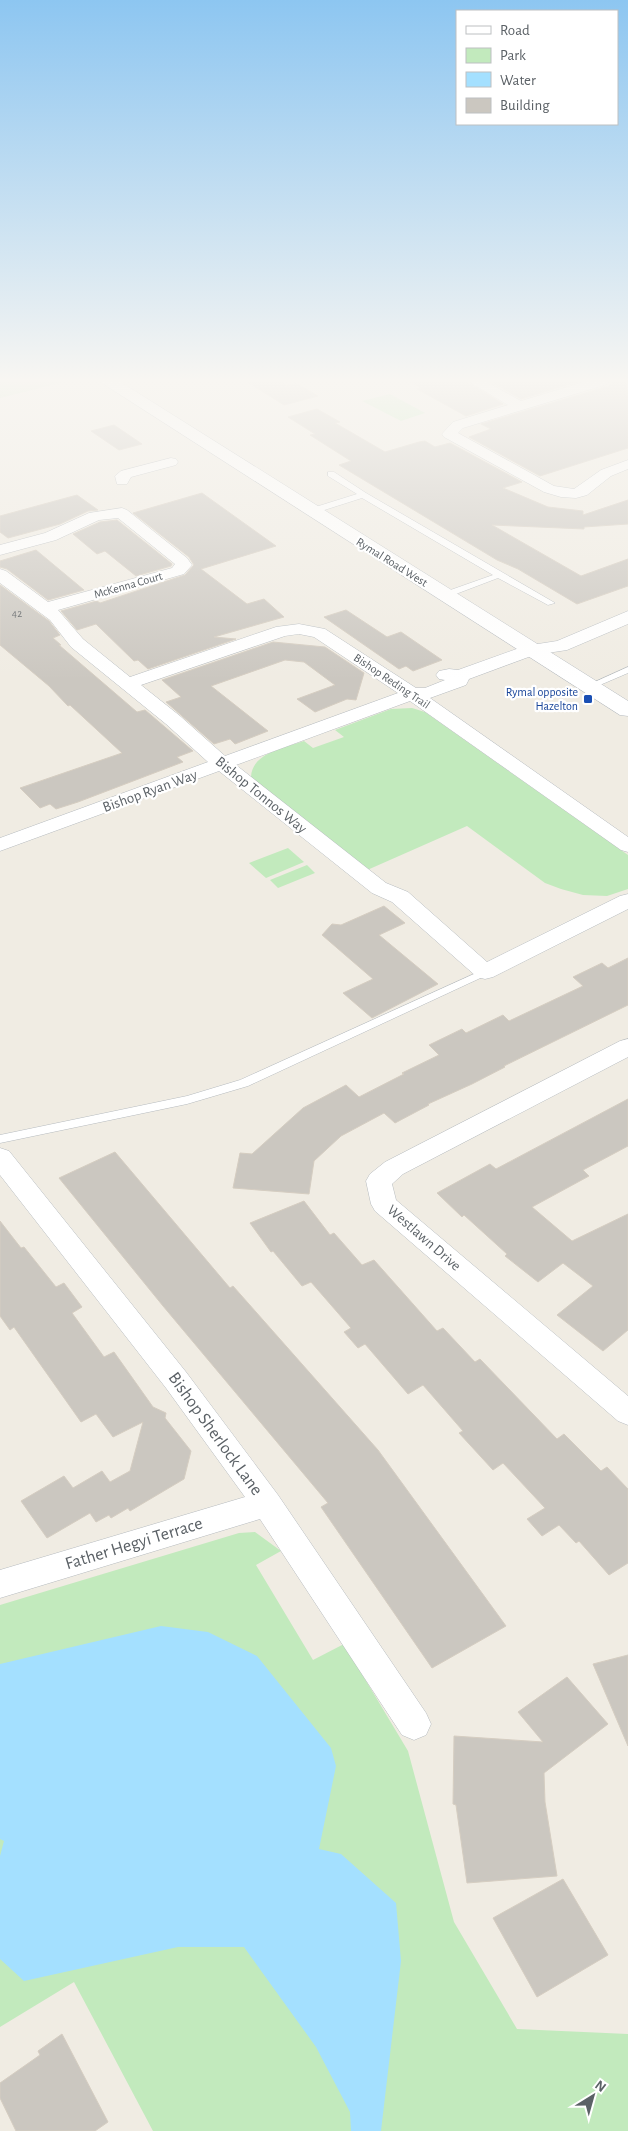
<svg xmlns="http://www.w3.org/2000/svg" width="628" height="2131" viewBox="0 0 628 2131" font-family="'Alegreya Sans',sans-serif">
<rect width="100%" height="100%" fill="#f0ece3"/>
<g fill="#c2eabd">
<path d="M0 381H68L0 398Z"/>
<path d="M390 394 425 413 401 421 362 401Z"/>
<path d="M412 708 425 712 628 855V889L607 896 583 895 561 889 545 883 467 826 365 871 251 777C252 753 284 748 304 741L313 748 344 737 335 730 391 709Z"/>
<path d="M288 848 304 862 266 878 249 863Z"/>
<path d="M307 865 315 873 278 888 270 880Z"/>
<path d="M255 1532 281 1551 256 1565 313 1660 344 1644 408 1751 454 1922 517 2029 628 2034V2131H153L74 1982 0 2027V1605L239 1533Z"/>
</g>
<path fill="#a4e0ff" d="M161 1626 208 1632 257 1656 331 1748 336 1766 319 1849 341 1854 396 1903 401 1961 381 2131H351L350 2112 316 2047 244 1947H178L24 1981 0 1959V1856L4 1841 0 1839V1664Z"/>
<g fill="#cbc7c0" stroke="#d5cdc1">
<path d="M246 381H280L287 386 296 383 318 396 284 405Z"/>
<path d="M409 381H466L503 404 466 416 417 389 421 388Z"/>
<path d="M490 381H579L521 399Z"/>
<path d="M611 381H626L628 396V448L540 476 469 437 491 429 481 424 609 386Z"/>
<path d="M317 409 340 422 335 423 385 452 419 442 425 441 435 447 450 443 522 482 503 488 548 507 583 511V515L628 500V524L584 527V529L492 525 581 576 628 559V586L577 604 518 569 497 560 339 465 351 461 310 435 315 434 288 417Z"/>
<path d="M114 425 142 444 119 450 91 431Z"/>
<path d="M202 493 276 546 201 569 247 604 264 599 284 617 214 637 236 639 148 669 138 660 134 661 96 624 77 630 61 611 97 601 100 603 185 575 194 565 189 557 133 513Z"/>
<path d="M77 495 98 510 88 511 60 524 8 538 0 532V516Z"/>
<path d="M117 520 172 564 171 566 136 576 105 551 97 554 73 534 100 522Z"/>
<path d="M36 550 84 590 48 600 7 569 0 567V561Z"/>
<path d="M0 585 49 621 60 635 53 638 61 645H59L137 712 145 710 193 751 177 757 183 762 78 802 56 809 50 804 40 808 20 788 122 753 70 705 68 706 49 686 0 645Z"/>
<path d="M346 610 387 637 401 632 442 660 413 671 406 666 399 669 324 617Z"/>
<path d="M273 642 325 647 364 673 356 700 347 699 315 712 297 699 335 685 304 662 285 660 211 686 268 731 235 744 230 739 214 744 166 702 181 697 162 680Z"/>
<path d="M384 906 405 923 379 935 438 984 372 1018 343 993 373 979 322 935 332 924 341 925Z"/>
<path d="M628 958V1005L504 1066 505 1067 472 1084 428 1104 429 1105 395 1123 384 1113 341 1136 314 1161 309 1194 233 1188 240 1153 252 1154 303 1108 346 1085 359 1097 404 1074 402 1073 439 1055 429 1045 462 1029 466 1033 503 1015 509 1021 583 986 573 977 602 963 608 968Z"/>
<path d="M628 1099V1146L583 1170 589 1176 532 1207 572 1241 628 1214V1330L603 1351 557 1315 593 1286 563 1263 538 1282 505 1256 507 1254 464 1215 462 1217 437 1193 490 1164 496 1169Z"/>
<path d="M115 1152 230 1288 233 1286 378 1450 506 1626 432 1668 321 1507 328 1503 163 1306 59 1178Z"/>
<path d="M304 1201 330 1235 334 1233 362 1265 374 1260 437 1331 443 1328 475 1362 480 1359 557 1439 564 1434 601 1471 607 1467 628 1489V1563L609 1575 579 1541 576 1543 559 1525 542 1536 527 1519 545 1508 503 1463 493 1470 459 1433 463 1431 423 1385 408 1394 365 1344 358 1348 344 1332 351 1328 311 1282 302 1286 273 1251 271 1252 250 1223Z"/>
<path d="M0 1221 21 1248 24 1247 56 1287 64 1283 82 1307 72 1313 104 1357 114 1352 153 1407 166 1413 165 1418 191 1451 184 1479 130 1511 128 1508 111 1518 109 1515 96 1522 90 1513 47 1538 21 1501 64 1476 73 1488 102 1471 110 1482 130 1471 143 1422 113 1437 96 1414 81 1422 14 1327 10 1330 0 1316Z"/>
<path d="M628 1655V1746L593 1664Z"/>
<path d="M567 1677 608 1724 544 1773 545 1802 557 1876 467 1883 456 1805 453 1804 454 1736 543 1742 518 1712Z"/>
<path d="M563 1879 608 1955 537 1997 493 1918Z"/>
<path d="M62 2034 108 2122 95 2131H16L0 2098V2083L40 2055 38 2051Z"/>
</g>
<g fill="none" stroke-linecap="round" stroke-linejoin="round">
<defs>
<g id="service">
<path d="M328 472H334L366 493 555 603 548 605 498 578 448 597H442V593L493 575 362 498 315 513H309V509L357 494 328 476Z"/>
<path d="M628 667V673L593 688 590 689 586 686Z"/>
<path d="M485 969 489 970 490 972 489 974 248 1086 187 1104 0 1143V1135L187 1096 240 1080Z"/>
</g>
<g id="minor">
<path d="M468 381H485L521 401 587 381H609L608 384 463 428 458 433 554 486 574 489 601 470 628 460V469L611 476 587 495 576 498 561 497 544 492 444 437 442 434 453 422 508 405Z"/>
<path d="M171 458 176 459 178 462 176 465 131 477 127 484H117L115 476 121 471Z"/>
<path d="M122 508 127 510 187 558 192 565 184 574 58 610 83 639 130 677 276 627 299 624 325 629 416 688H425L445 680 439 679 436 675 439 671 449 669 458 670 525 646 557 641 628 611V624L567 650 534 655 469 679 466 685 430 698 628 837V852L621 850 410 701 236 765 386 883 408 892 487 962 620 896 628 894V909L493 977 485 979 477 977 392 902 372 893 219 771 0 851V838L208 762 166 724 71 647 50 620 0 583V569L6 571 48 602 172 568 175 564 118 518 99 520 56 540 0 555V545L45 533 89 513ZM299 634 314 637 398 693 225 756 180 716 141 685 285 636Z"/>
<path d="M628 1039V1057L403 1174 392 1184 396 1200 628 1396V1425L618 1421 375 1211 371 1204 366 1181 370 1174 385 1162 620 1041Z"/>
<path d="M0 1148 9 1151 186 1372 278 1495 426 1713 431 1724 426 1735 414 1740 402 1735 260 1519 0 1598V1570L245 1497 166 1388 0 1175Z"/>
</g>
<path id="secondary" d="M99 381H119L628 701V716L620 715Z"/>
</defs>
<use href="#service" stroke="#b6bbbf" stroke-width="1"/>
<use href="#minor" stroke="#b6bbbf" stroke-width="1"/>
<use href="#secondary" stroke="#b5babf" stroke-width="1"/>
<use href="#service" fill="#fff" fill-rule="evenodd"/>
<use href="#minor" fill="#fff" fill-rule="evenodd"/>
<use href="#secondary" fill="#fff" fill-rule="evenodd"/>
</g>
<linearGradient id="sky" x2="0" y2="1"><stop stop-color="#8dc6f1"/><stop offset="0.56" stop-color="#f8f6f2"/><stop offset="1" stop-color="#f8f6f2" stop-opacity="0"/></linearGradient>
<rect width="628" height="680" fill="url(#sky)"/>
<rect fill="#1a4fb4" stroke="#fff" stroke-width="2" x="583" y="694" width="10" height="10" rx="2.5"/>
<g text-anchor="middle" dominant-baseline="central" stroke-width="4.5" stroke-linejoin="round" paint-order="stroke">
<g font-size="11" fill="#777a7c">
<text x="17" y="613">42</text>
</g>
<g font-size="12" fill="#5b6166" stroke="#fff">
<text transform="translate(392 562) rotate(32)">Rymal Road West</text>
<text transform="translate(128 585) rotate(-16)">McKenna Court</text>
<text transform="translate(392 681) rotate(34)">Bishop Reding Trail</text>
</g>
<g font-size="12" fill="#164399" stroke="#fff" text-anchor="end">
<text x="578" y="692">Rymal opposite<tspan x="578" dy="14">Hazelton</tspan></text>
</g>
<g font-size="15" fill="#5b6166" stroke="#fff">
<text transform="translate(150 791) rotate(-20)">Bishop Ryan Way</text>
<text transform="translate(261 795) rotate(39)">Bishop Tonnos Way</text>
<text transform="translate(424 1238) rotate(41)">Westlawn Drive</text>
</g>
<g font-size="18" fill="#5b6166" stroke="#fff">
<text transform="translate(215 1434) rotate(54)">Bishop Sherlock Lane</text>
<text transform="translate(134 1544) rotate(-17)">Father Hegyi Terrace</text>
</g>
</g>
<rect x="456" y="10" width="162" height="115" fill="#ffffff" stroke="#bdc0c2"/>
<rect x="466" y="26" width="25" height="8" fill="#ffffff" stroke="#bdc0c2"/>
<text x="500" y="35" font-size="15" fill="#5b6166">Road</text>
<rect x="466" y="48" width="25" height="15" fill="#c2eabd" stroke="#bdc0c2"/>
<text x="500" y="60" font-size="15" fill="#5b6166">Park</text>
<rect x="466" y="72" width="25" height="15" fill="#a4e0ff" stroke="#bdc0c2"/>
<text x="500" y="85" font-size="15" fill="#5b6166">Water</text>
<rect x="466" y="98" width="25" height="15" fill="#cbc7c0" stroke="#bdc0c2"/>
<text x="500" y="110" font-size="15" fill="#5b6166">Building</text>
<g transform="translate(593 2096) rotate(37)" stroke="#ffffff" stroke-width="4" paint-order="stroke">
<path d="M0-4L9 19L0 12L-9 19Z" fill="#5b6166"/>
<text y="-8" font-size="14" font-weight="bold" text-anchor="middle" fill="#5b6166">N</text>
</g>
</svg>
